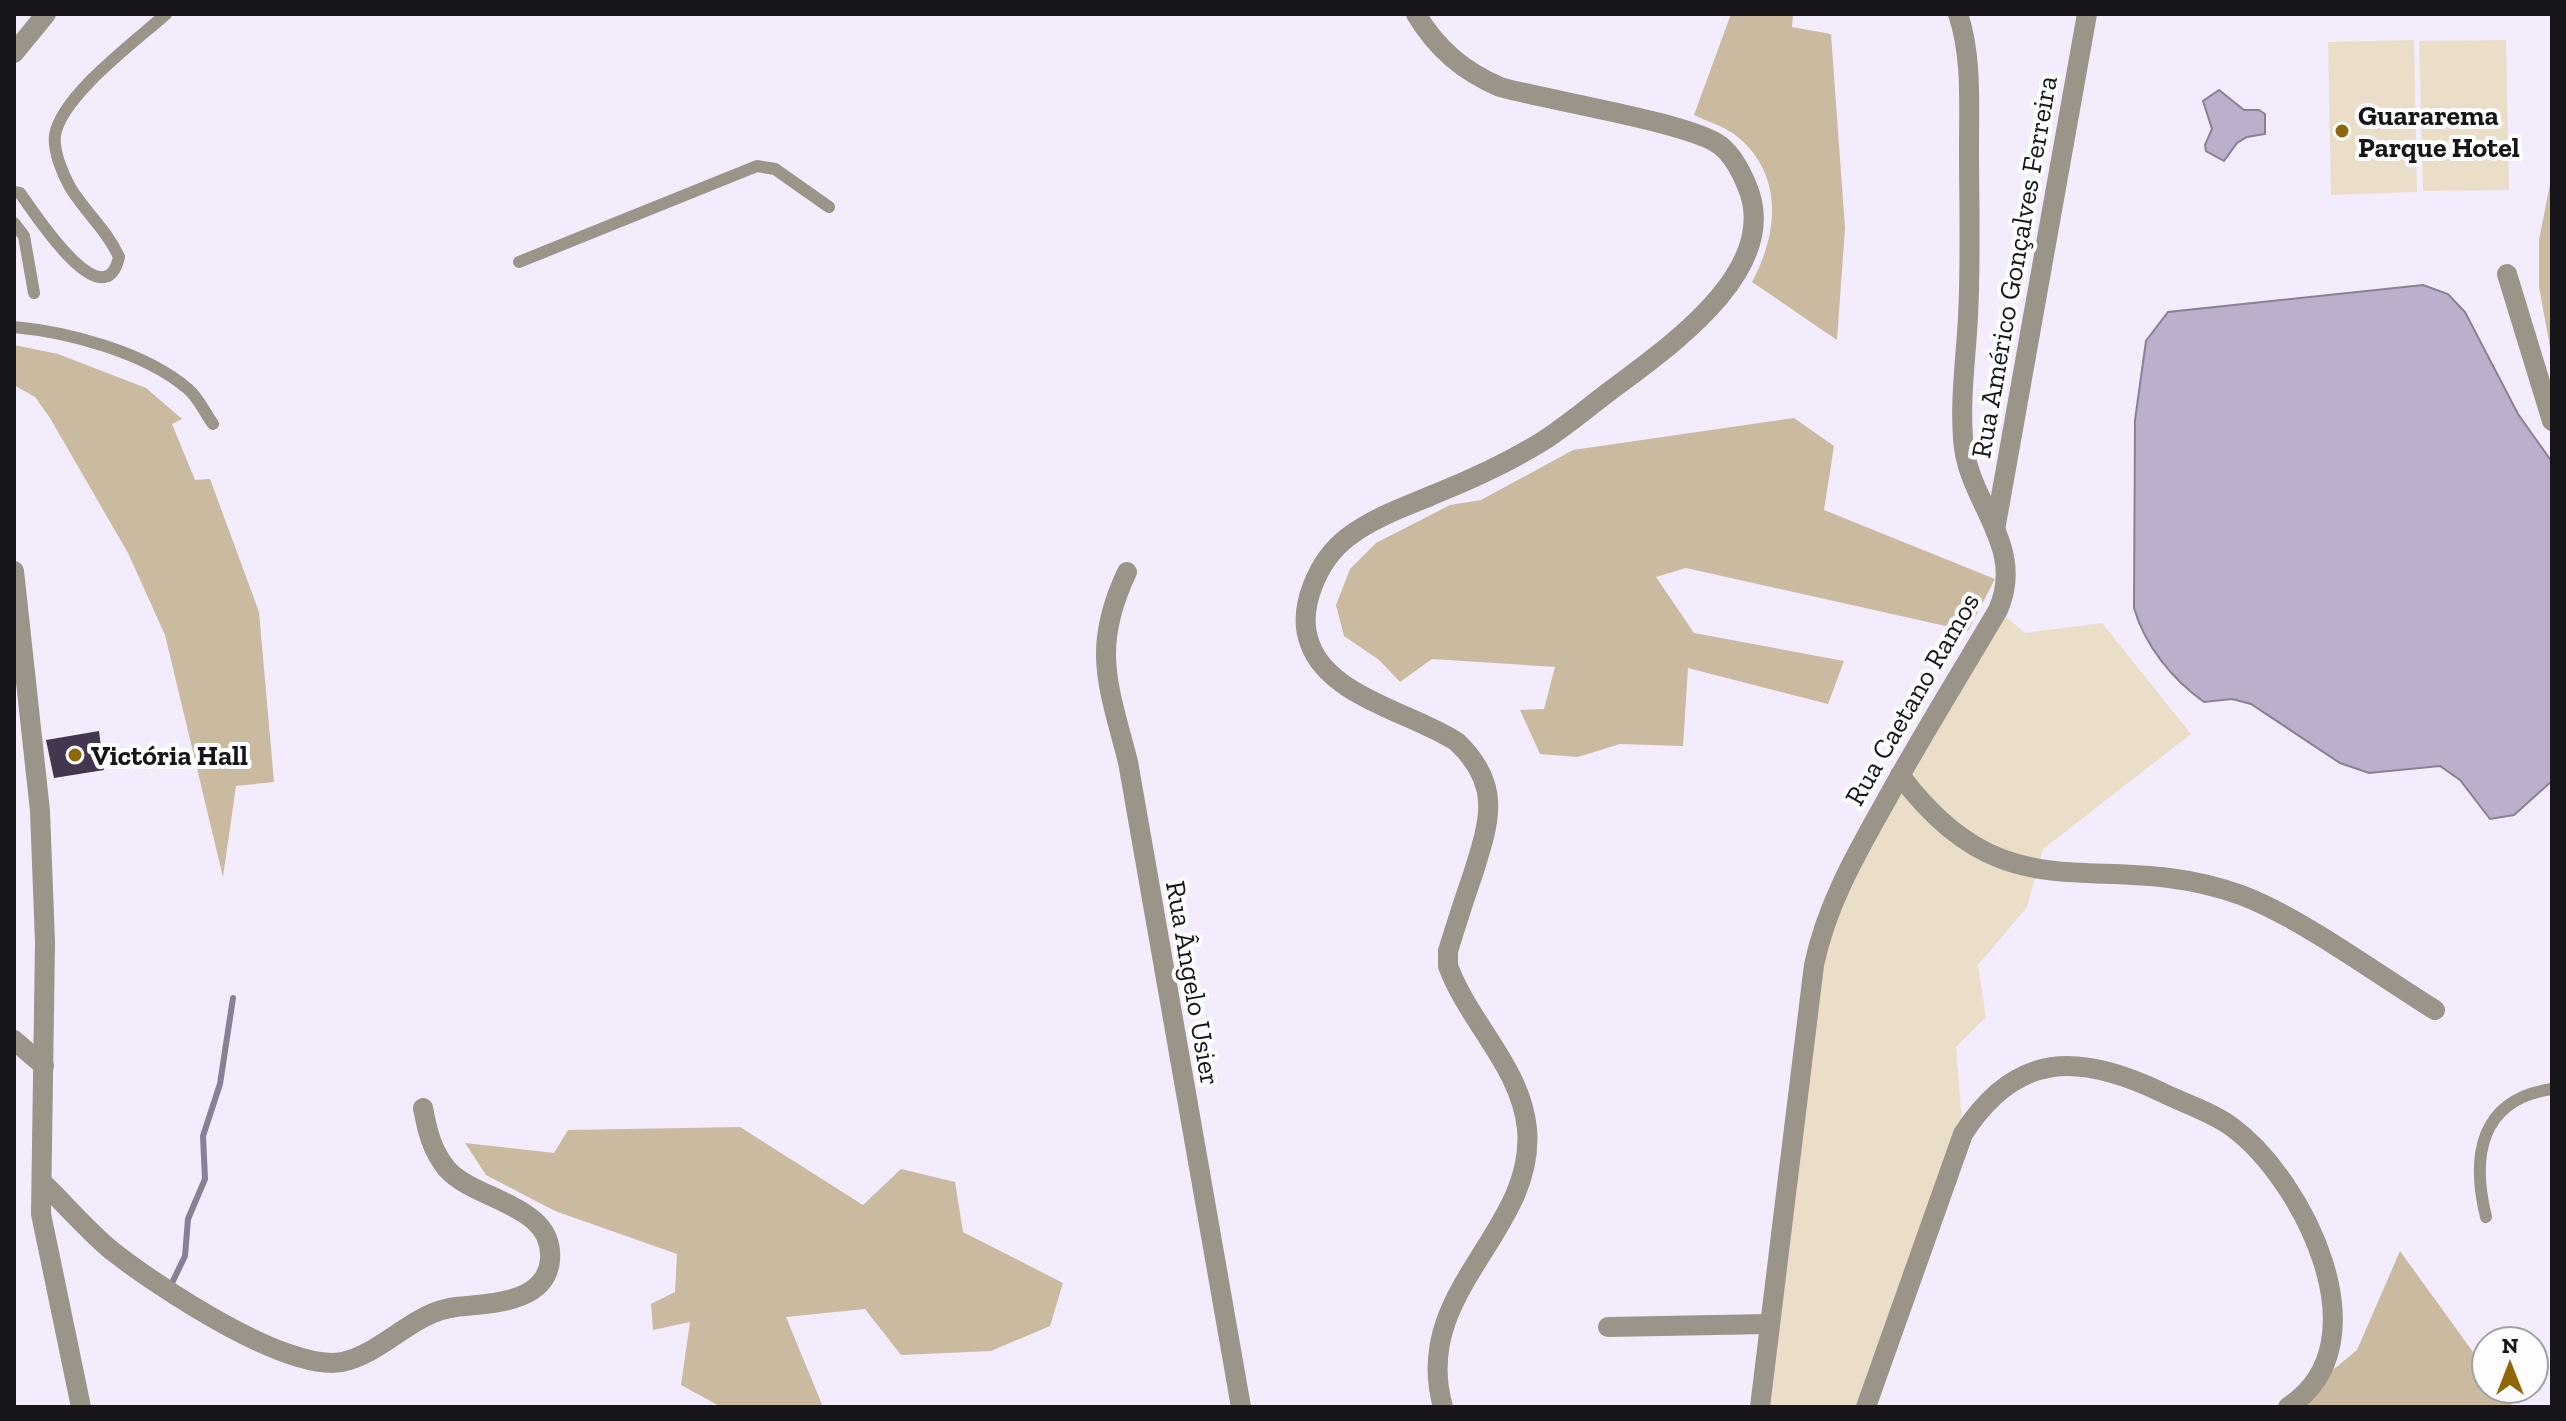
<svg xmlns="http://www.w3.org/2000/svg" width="2566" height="1421" viewBox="0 0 2566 1421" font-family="'Zilla Slab',serif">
<rect width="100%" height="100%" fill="#f3ecfd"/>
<g fill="#eadec8">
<path d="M2414 40 2417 192 2331 195 2328 42Z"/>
<path d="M2506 40 2509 190 2423 191 2419 41Z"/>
<path d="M1998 610 2025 633 2102 623 2191 734 2043 849 2027 907 1978 965 1986 1017 1956 1047 1963 1134 1866 1407H1760L1823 922Z"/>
</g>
<g fill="#caba9f">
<path d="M1731 14H1793L1792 27 1831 34 1845 228 1837 340 1752 282C1779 232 1784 172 1734 134 1723 126 1706 121 1694 115Z"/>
<path d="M2552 174V357L2539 287V240Z"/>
<path d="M14 345 58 354 146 388 182 419 172 424 195 480 210 479 259 612 274 782 236 786 223 877 165 635 128 553 50 418 35 397 14 385Z"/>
<path d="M1794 418 1834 446 1824 510 1995 579 1968 631 1686 568 1656 577 1694 633 1844 661 1828 704 1688 668 1683 746 1620 744 1578 757 1540 754 1520 710 1544 709 1555 667 1432 659 1400 682 1379 660 1344 636 1336 605 1350 569 1376 543 1450 505 1481 500 1573 450Z"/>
<path d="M740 1127 863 1205 901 1169 955 1182 963 1232 1063 1283 1050 1326 991 1351 901 1355 865 1309 786 1317 823 1407H721L681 1385 690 1322 653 1330 651 1304 675 1292 677 1254 555 1211 486 1175 465 1143 554 1153 568 1130Z"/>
<path d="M2400 1251 2486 1370V1389H2500L2513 1407H2288L2357 1350Z"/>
</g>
<g fill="#bbafcb" stroke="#8a8096" stroke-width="2">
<path d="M2219 90 2244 110H2259L2265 114V134L2247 137 2237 143 2224 161 2206 151 2205 145 2212 129 2203 101Z"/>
<path d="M2423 285 2448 294 2465 312 2518 414 2552 462V781L2514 815 2490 819 2460 780 2440 766 2369 773 2340 763 2251 704 2232 699 2204 702C2172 679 2145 646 2134 608L2135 420 2146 341 2168 312Z"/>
</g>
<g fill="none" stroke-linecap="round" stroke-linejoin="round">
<path stroke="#8a8096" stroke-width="6" d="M171 1285 185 1256 188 1219 205 1179 203 1136 220 1084 233 998"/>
</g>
<path fill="#42374f" d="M99 731 104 770 54 778 46 740Z"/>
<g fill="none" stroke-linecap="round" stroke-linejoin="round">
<g stroke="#9b9488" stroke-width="12">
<path d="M14 192 20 193C31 208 104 323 119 257 107 230 85 212 70 187 62 173 53 150 55 135 62 95 136 41 166 14"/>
<path d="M14 223 24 236 34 293"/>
<path d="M519 262 757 166 775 169 829 207"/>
<path d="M14 327C68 332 145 352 188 389 198 397 205 413 213 424"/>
<path d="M2486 1217C2471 1156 2480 1099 2552 1089"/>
</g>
<g stroke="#9b9488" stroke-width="20">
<path d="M1416 14C1437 49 1463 71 1500 87 1545 100 1693 123 1721 146 1733 156 1741 171 1747 186 1783 270 1667 348 1610 391 1587 408 1563 429 1538 444 1505 464 1470 480 1435 494 1405 507 1374 517 1348 537 1319 559 1296 608 1310 644 1329 697 1413 713 1457 742 1502 785 1490 820 1473 874 1464 900 1456 925 1448 951V966C1469 1023 1521 1067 1527 1129 1536 1232 1410 1291 1443 1407"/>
<path d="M2507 274 2552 421"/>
<path d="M1995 530 2087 14"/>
<path d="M1127 572C1091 648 1108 684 1128 762L1241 1407"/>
<path d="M1900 775C2010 923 2100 844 2241 895 2302 918 2378 975 2435 1010"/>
<path d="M14 1040 44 1066"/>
<path d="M42 1182C65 1204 87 1230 111 1250 155 1285 287 1373 342 1362 384 1353 412 1312 456 1307 489 1303 546 1304 550 1260 555 1204 475 1201 447 1169 432 1151 427 1130 423 1108"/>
<path d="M1608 1327 1768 1324"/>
<path d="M1760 1407 1814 965C1827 904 1856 854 1887 799 1922 735 1961 673 1998 610 2027 544 1966 502 1963 438 1960 397 1966 357 1968 317 1971 260 1969 203 1969 147 1969 104 1972 55 1958 14"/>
<path d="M1866 1407 1963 1134C2016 1051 2079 1053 2161 1092 2183 1103 2212 1112 2232 1127 2303 1179 2386 1344 2288 1407"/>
</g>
<g stroke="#9b9488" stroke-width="20">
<path d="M14 53 46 14"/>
<path d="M14 571 40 811 45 942 41 1214 81 1407"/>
</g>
</g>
<g fill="#8d6709" stroke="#fdfdfd" stroke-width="3">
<circle cx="2342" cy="131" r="8"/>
<circle cx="75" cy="755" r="8"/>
</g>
<g text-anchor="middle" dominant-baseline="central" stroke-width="8" stroke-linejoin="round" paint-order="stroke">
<g font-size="28" font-weight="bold" fill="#17141a" stroke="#fdfdfd" text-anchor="start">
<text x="2358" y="115">Guararema<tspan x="2358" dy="32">Parque Hotel</tspan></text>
<text x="91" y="755">Victória Hall</text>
</g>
<g font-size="28" fill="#17141a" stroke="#fdfdfd">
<text transform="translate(2014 267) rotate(-80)">Rua Américo Gonçalves Ferreira</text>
<text transform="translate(1912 699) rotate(-60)">Rua Caetano Ramos</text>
<text transform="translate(1193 983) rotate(80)">Rua Ângelo Usier</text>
</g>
</g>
<rect width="2566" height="1421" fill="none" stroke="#17141a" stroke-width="32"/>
<g transform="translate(2510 1365)"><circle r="38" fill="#fdfdfd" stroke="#a1a0a2" stroke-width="2"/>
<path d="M0-6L14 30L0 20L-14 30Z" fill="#8d6709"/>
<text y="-12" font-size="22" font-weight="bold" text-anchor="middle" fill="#17141a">N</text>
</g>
</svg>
